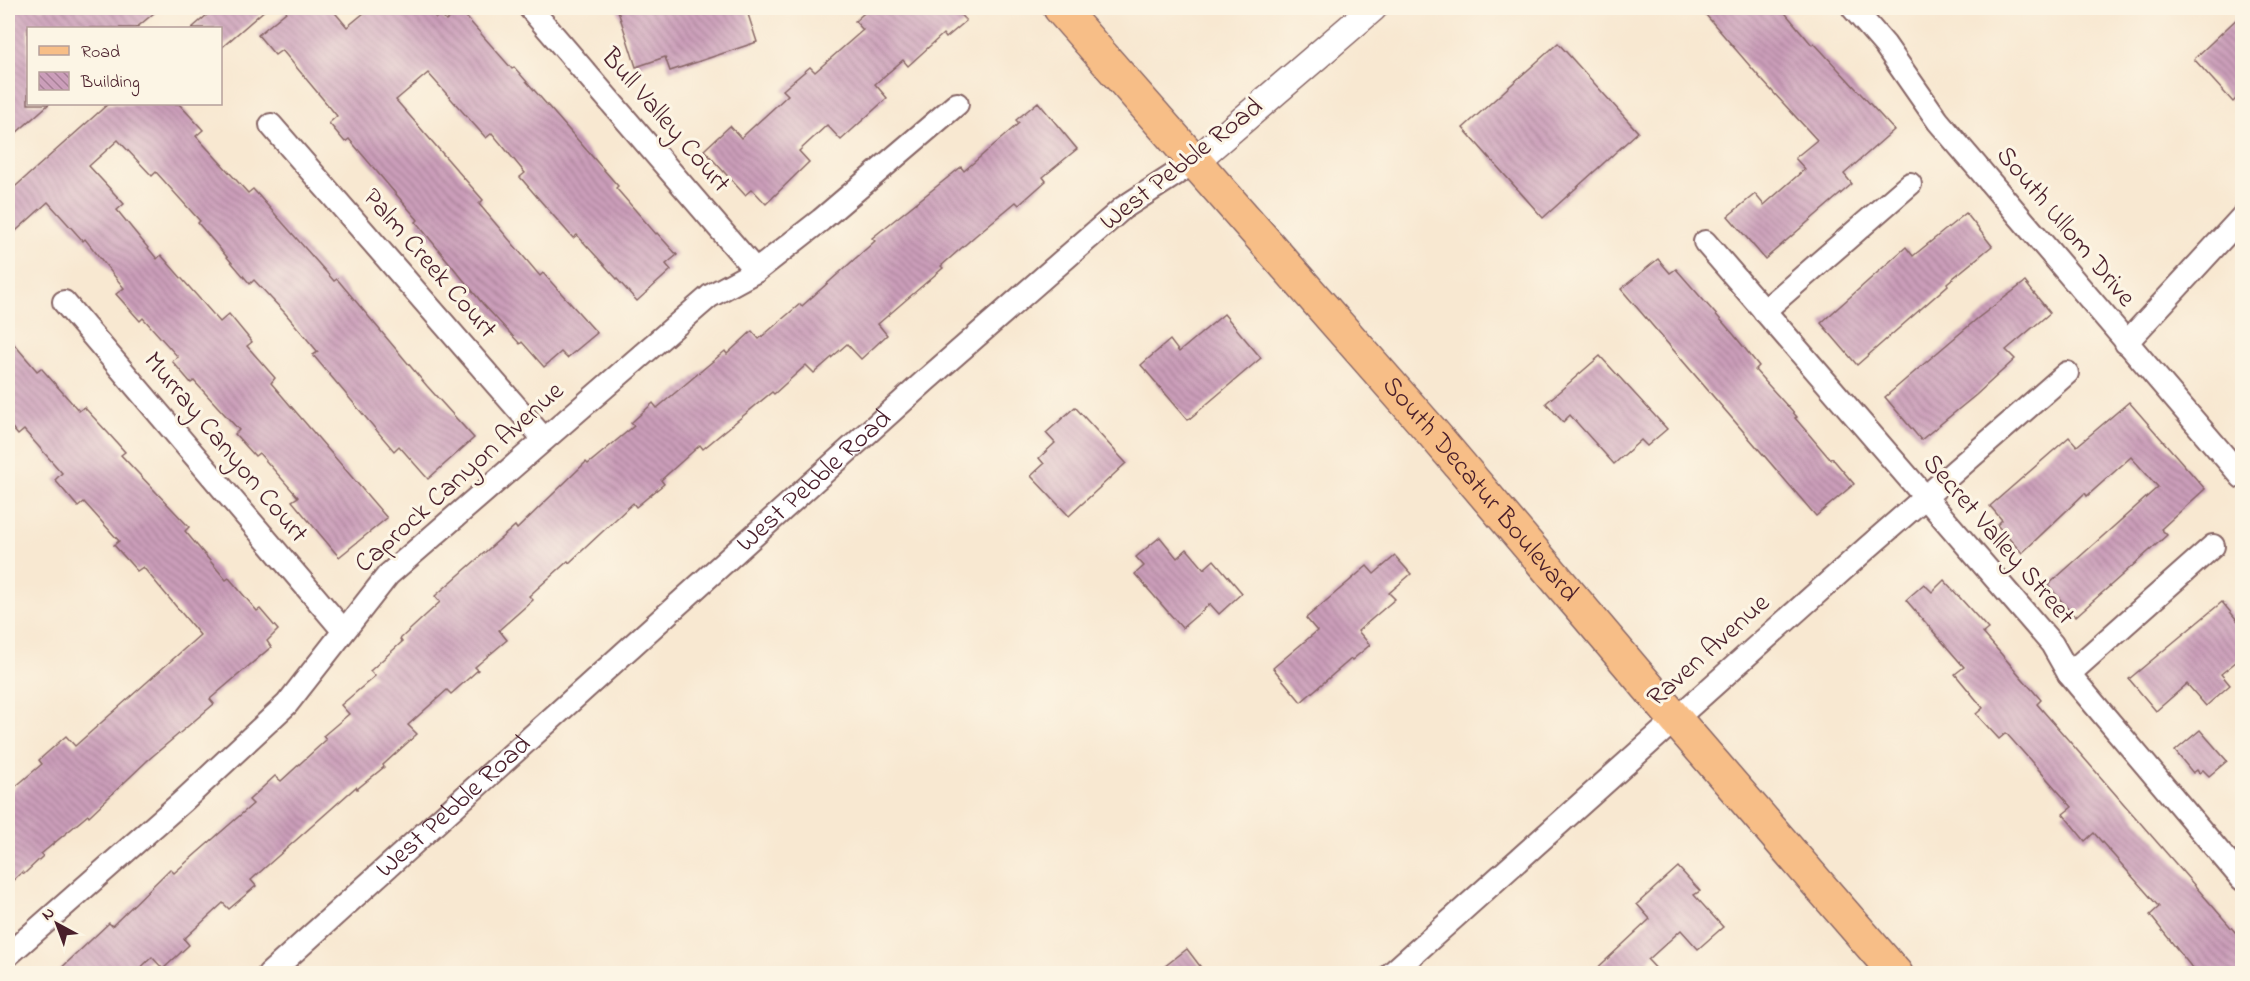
<svg xmlns="http://www.w3.org/2000/svg" width="2250" height="981" viewBox="0 0 2250 981" font-family="'Indie Flower',sans-serif">
<defs>
<pattern id="building-back-hatch" width="6" height="6" patternUnits="userSpaceOnUse" patternTransform="scale(1.5)"><rect width="6" height="6" fill="#cb9eba"/><path d="M-1 5l2 2M0 0l6 6M5-1l2 2" fill="none" stroke="#a78097"/></pattern>
</defs>
<rect width="100%" height="100%" fill="#fcf5e5"/>
<filter id="ink" filterUnits="userSpaceOnUse"><feTurbulence type="fractalNoise" baseFrequency=".0167" numOctaves="2"/><feDisplacementMap in="SourceGraphic" scale="12" xChannelSelector="R" yChannelSelector="G"/><feConvolveMatrix kernelMatrix="1 2 1 2 8 2 1 2 1" color-interpolation-filters="sRGB"/></filter>
<filter id="wash" filterUnits="userSpaceOnUse"><feTurbulence type="fractalNoise" baseFrequency=".008" numOctaves="4" result="noise"/><feDisplacementMap in="SourceGraphic" scale="24" xChannelSelector="R" yChannelSelector="G"/><feGaussianBlur stdDeviation="1.35" result="paint"/><feColorMatrix in="noise" values="0 0 0 0 0 0 0 0 0 0 0 0 0 0 0 0 0 1.4 0 .05"/><feComposite in="paint" operator="in"/></filter>
<g filter="url(#wash)">
<rect width="100%" height="100%" fill="#f8e8d1"/>
<g id="blocks">
<g fill="url(#building-back-hatch)">
<path d="M8 8H160L136 28H28V104H49L8 140Z"/>
<path d="M215 8H267L220 49V28H192Z"/>
<path d="M291 8H331L347 27 370 8H427L436 18 440 14 446 21 460 10 512 69 514 67 548 106 618 186 616 188 656 234 657 233 677 255 666 264 671 270 637 301 577 235 573 238 538 198 520 177 525 173 492 133 486 138 428 73 396 100 483 200 479 204 540 276 543 273 597 333 567 358 561 352 544 367 522 342 520 344 483 304 416 222 418 220 349 139 345 142 329 123 337 116 282 50 275 55 258 35Z"/>
<path d="M617 8H746L757 42 670 71 665 57 636 67Z"/>
<path d="M870 8H954L966 21 946 38 943 34 908 66 903 60 875 84 887 98 841 140 827 125 799 151 809 162 766 204 752 189 745 195 704 150 730 126 741 138 788 95 783 90 810 67 815 72 863 30 855 21Z"/>
<path d="M1700 8H1781L1812 45 1814 43 1894 130 1844 174 1852 184 1765 259 1728 216 1755 194 1764 205 1805 169 1795 158 1817 140 1762 80Z"/>
<path d="M2242 14V93L2233 102 2194 59Z"/>
<path d="M1558 43 1638 132 1543 218 1463 128Z"/>
<path d="M1038 102 1077 149 1043 177 1046 181 1019 205 1016 202 975 236 941 266 943 268 878 324 887 335 861 359 847 344 814 373 806 365 774 394 772 392 703 449 700 445 661 480 664 484 636 507 633 503 569 563 568 561 529 596 533 600 499 630 507 640 475 667 478 670 451 694 447 690 408 725 417 734 383 765 384 767 357 789 356 787 251 880 256 886 229 909 223 903 184 939 189 945 163 969 152 957 134 974H55L109 923 112 926 170 869 174 873 253 804 249 800 275 776 281 781 326 740 323 736 349 714 341 705 375 676 370 671 402 642 400 639 440 602 435 596 515 526 517 529 586 462 588 464 634 426 631 423 653 403 657 408 725 351 727 354 752 331 759 339 800 304 802 306 875 241 872 238 961 167 964 171 1019 123 1016 120Z"/>
<path d="M108 104H179L203 130 196 136 248 193 253 189 334 281 337 279 427 386 474 438 428 479 399 446 394 451 313 355 318 352 285 313 254 280 250 284 198 223 200 221 156 172 152 176 118 140 89 166 124 204 117 210 157 259 161 255 220 322 229 314 252 342 247 346 275 378 271 383 387 518 339 557 292 501 298 497 259 453 255 456 235 434 239 430 194 381 191 383 172 361 178 357 143 318 140 321 116 294 124 288 85 239 83 241 48 202 8 238V193Z"/>
<path d="M1966 213 1992 246 1947 283 1948 285 1857 365 1821 323 1906 247 1913 256Z"/>
<path d="M1658 259 1670 273 1676 269 1734 335 1759 366 1755 370 1797 417 1795 418 1830 459 1832 458 1854 484 1816 516 1621 289Z"/>
<path d="M2025 282 2050 313 2006 350 2015 359 1976 395 1921 440 1885 397 1978 318Z"/>
<path d="M1224 314 1261 358 1188 420 1141 365 1170 340 1179 352Z"/>
<path d="M8 337 37 371 41 368 79 411 84 407 109 434 125 452 121 455 189 527 185 531 226 580 229 578 257 611 260 609 278 630 267 641 271 647 210 699 214 704 148 760 89 816 88 815 41 854 43 856 24 874 22 872 8 885V793L42 764 39 760 66 736 75 746 200 635 143 567 137 571 114 545 119 541 84 502 78 507 55 480 62 473 24 430 18 435 8 423Z"/>
<path d="M1600 356 1667 429 1647 446 1641 440 1614 464 1570 415 1563 422 1546 403Z"/>
<path d="M2129 402 2205 489 2161 529 2167 535 2075 617 2048 585 2158 487 2131 457 2087 496 2085 493 2022 553 1997 525 2002 520 1990 506 2069 437 2077 446Z"/>
<path d="M1075 407 1126 463 1069 516 1031 476 1044 464 1039 458 1055 443 1046 433Z"/>
<path d="M1160 537 1177 558 1187 549 1204 569 1214 560 1242 593 1219 614 1210 604 1182 628 1135 574 1144 566 1136 557Z"/>
<path d="M1395 556 1411 574 1389 593 1395 599 1358 631 1370 645 1352 660 1351 659 1301 702 1273 668 1317 631 1306 618 1367 566 1374 574Z"/>
<path d="M1944 580 1988 629 1983 633 2041 700 2037 704 2242 940V974H2197L2150 915 2159 907 2094 833 2085 841 2063 814 2072 807 2006 733 1999 739 1976 714 1983 708 1955 674 1964 667 1906 600 1924 584 1932 592Z"/>
<path d="M2222 602 2242 626V657L2221 674 2230 685 2206 706 2187 684 2156 711 2129 679Z"/>
<path d="M2200 730 2227 761 2209 776 2203 770 2199 773 2197 770 2193 773 2175 751Z"/>
<path d="M1678 867 1700 891 1694 895 1723 927 1698 949 1681 930 1648 960 1661 974H1591L1650 919 1637 904Z"/>
<path d="M1187 949 1206 974H1155Z"/>
</g>
</g>
</g>
<g filter="url(#ink)">
<use href="#blocks" fill-opacity="0" stroke="#876565" stroke-width="1.5"/>
<g fill="none" stroke-linecap="round" stroke-linejoin="round">
<defs>
<g id="minor">
<path d="M530 8 756 271"/>
<path d="M1853 8 1885 45 1938 121 2242 477"/>
<path d="M271 125 544 439"/>
<path d="M1705 242 2052 644 2069 674 2242 879"/>
<path d="M64 302 343 630"/>
<path d="M1764 311 1910 184"/>
<path d="M2126 343 2242 217"/>
<path d="M2069 674 2213 546"/>
<path d="M8 955 183 801 287 704 388 575 710 296 756 271 821 220 957 104"/>
<path id="s1" d="M269 974 925 381 1123 208 1194 162"/>
<path d="M1391 974 1867 548 2067 373"/>
</g>
<path id="tertiary" d="M1194 162 1373 8"/>
<g id="primary">
<path id="s2" d="M1060 8 1432 432 1676 720 1896 974"/>
</g>
</defs>
<use href="#minor" stroke="#876565" stroke-width="26"/>
<use href="#tertiary" stroke="#876565" stroke-width="30"/>
<use href="#primary" stroke="#876565" stroke-width="36"/>
<use href="#minor" stroke="#fff" stroke-width="22"/>
<use href="#tertiary" stroke="#fff" stroke-width="27"/>
<use href="#primary" stroke="#f7be87" stroke-width="33"/>
</g>
</g>
<g text-anchor="middle" dominant-baseline="central" stroke-width="6" stroke-linejoin="round" paint-order="stroke">
<g font-size="27" fill="#4a1f2b" stroke="#fcf5e5">
<text transform="translate(665 121) rotate(49)">Bull Valley Court</text>
<text transform="translate(1182 165) rotate(-38)">West Pebble Road</text>
<text transform="translate(2065 227) rotate(50)">South Ullom Drive</text>
<text transform="translate(429 264) rotate(49)">Palm Creek Court</text>
<text transform="translate(225 448) rotate(50)">Murray Canyon Court</text>
<text transform="translate(460 478) rotate(-42)">Caprock Canyon Avenue</text>
<text stroke="none"><textPath href="#s1" startOffset="735">West Pebble Road</textPath></text>
<text stroke="none"><textPath href="#s2" startOffset="639">South Decatur Boulevard</textPath></text>
<text transform="translate(1998 540) rotate(49)">Secret Valley Street</text>
<text transform="translate(1709 651) rotate(-42)">Raven Avenue</text>
<text stroke="none"><textPath href="#s1" startOffset="249">West Pebble Road</textPath></text>
</g>
</g>
<rect width="2250" height="981" fill="none" stroke="#fcf5e5" stroke-width="30"/>
<rect x="27" y="27" width="195" height="78" fill="#fcf5e5" stroke="#b59f9b" stroke-width="1.5"/>
<rect x="39" y="46" width="30" height="9" fill="#f7be87" stroke="#b59f9b" stroke-width="1.5"/>
<text x="81" y="57" font-size="18" fill="#4a1f2b">Road</text>
<rect x="39" y="72" width="30" height="18" fill="url(#building-back-hatch)" stroke="#b59f9b" stroke-width="1.5"/>
<text x="81" y="87" font-size="18" fill="#4a1f2b">Building</text>
<g transform="translate(57 924) rotate(319)" stroke="#fcf5e5" stroke-width="4.5" paint-order="stroke">
<path d="M0-4.5L10 22L0 15L-10 22Z" fill="#4a1f2b"/>
<text y="-9" font-size="16" font-weight="bold" text-anchor="middle" fill="#4a1f2b">N</text>
</g>
</svg>
